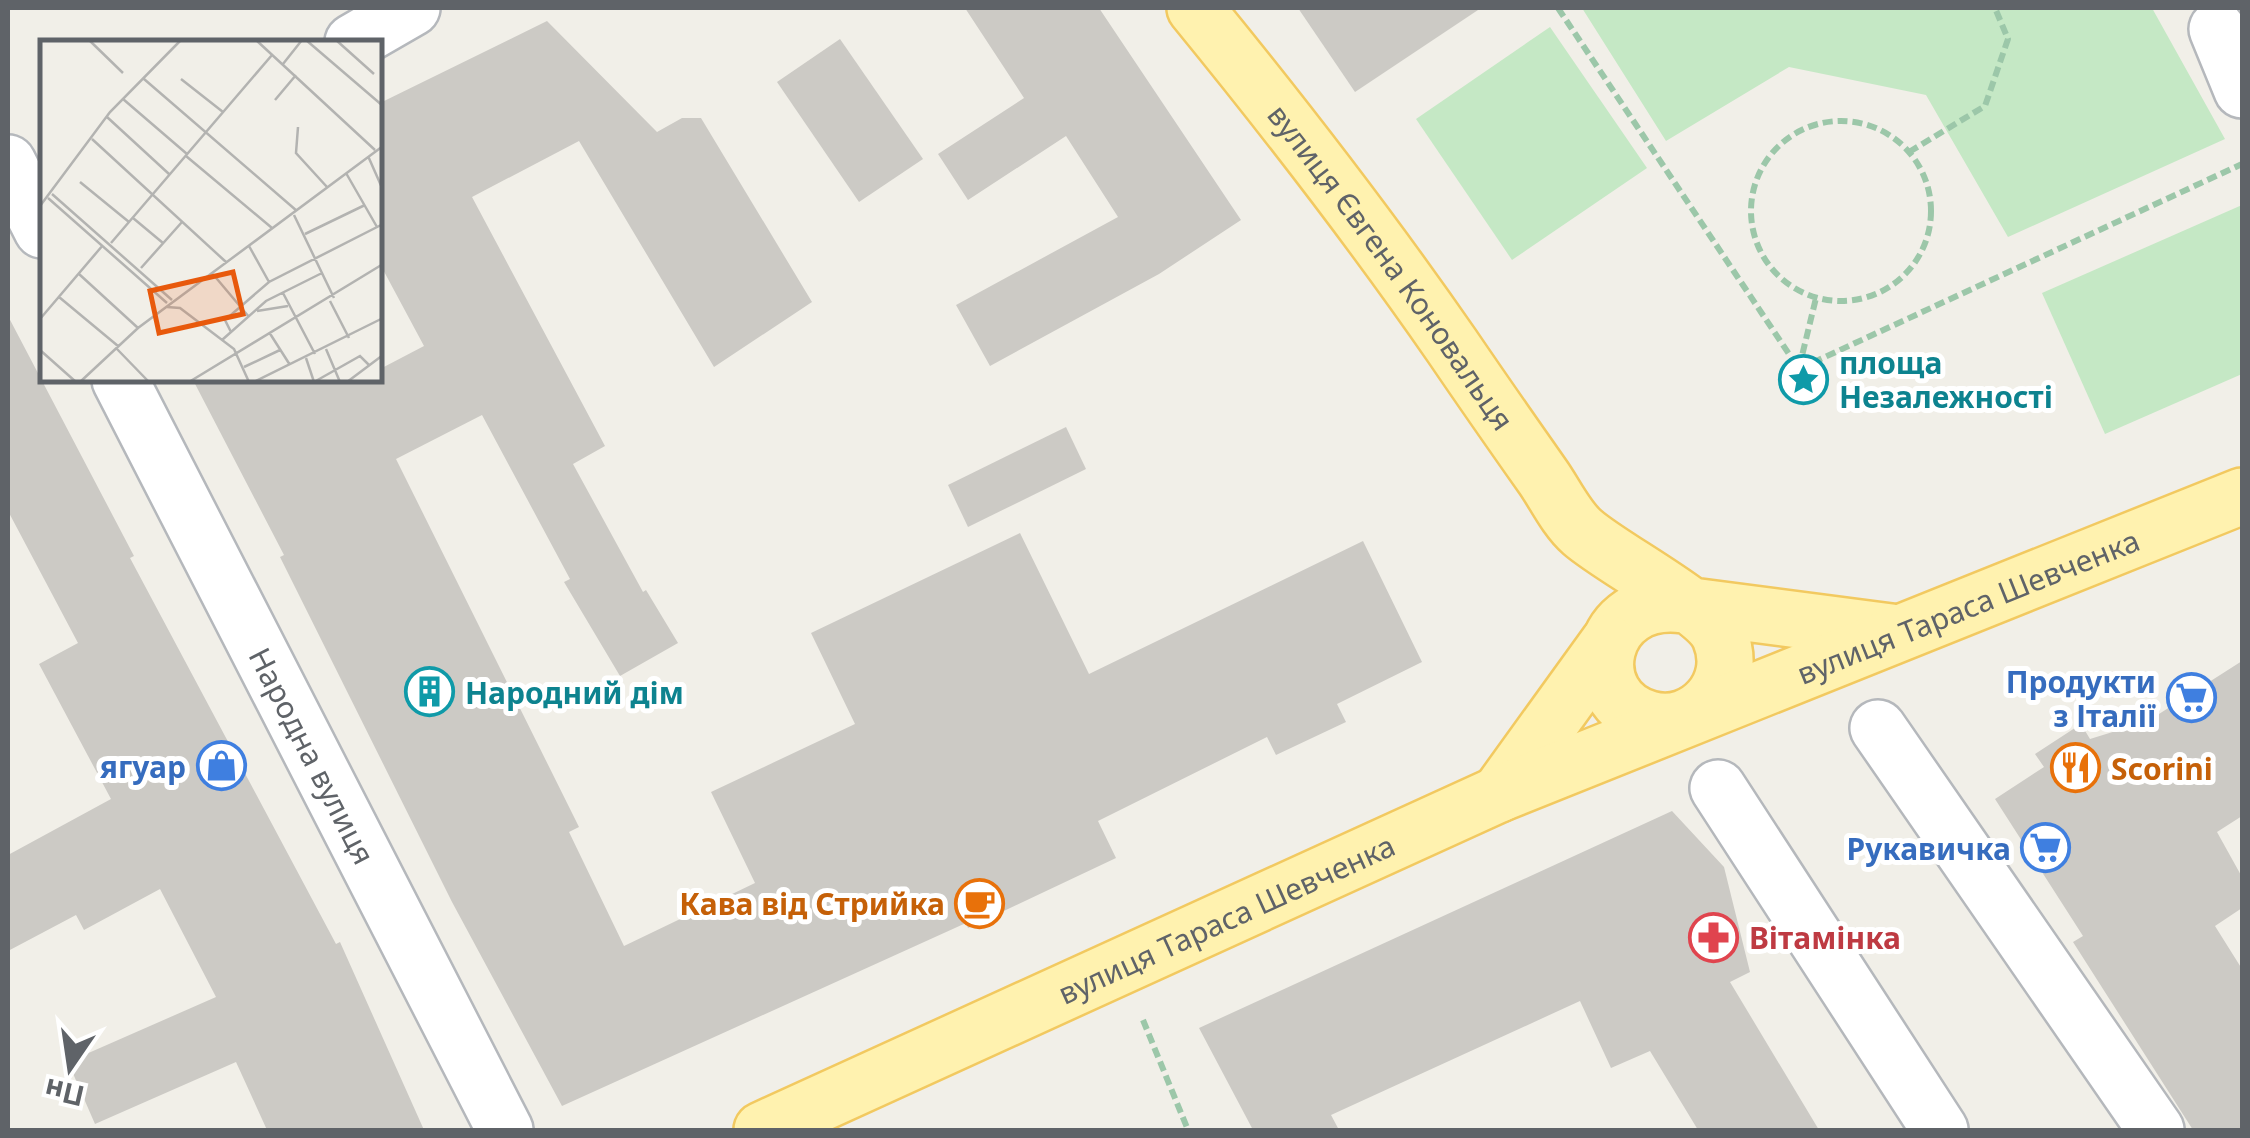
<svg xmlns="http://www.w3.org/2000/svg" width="2250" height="1138" viewBox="0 0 2250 1138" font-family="'Noto Sans',sans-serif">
<rect width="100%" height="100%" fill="#f1efe8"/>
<g fill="#c5e8c5">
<path d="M1582 8H2152L2225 139 2008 237 1926 95 1789 67 1666 141Z"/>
<path d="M1550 27 1647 168 1512 260 1416 119Z"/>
<path d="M2242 205V374L2105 434 2042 293Z"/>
</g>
<g fill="#cccac5">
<path d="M965 8H1099L1241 220 1159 274 990 366 956 305 1118 217 1066 136 968 200 938 154 1024 98Z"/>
<path d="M1298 8H1481L1355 92Z"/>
<path d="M547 21 657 132 682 118H701L812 302 714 367 579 141 472 197 605 446 573 464 643 592 646 590 678 643 620 676 564 582 570 579 482 415 396 459 579 827 569 832 624 946 755 883 711 792 855 724 811 633 1020 533 1089 674 1363 541 1422 662 1337 704 1346 722 1276 755 1267 737 1098 821 1116 858 968 928 966 923 562 1106 452 902 280 557 284 555 193 380H380V369L424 346 380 264V103Z"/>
<path d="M840 39 923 159 859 202 777 82Z"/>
<path d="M8 316 134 556 130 558 336 944 340 942 424 1130H267L236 1062 95 1124 68 1062 216 997 160 889 84 930 76 915 8 951V855L111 799 39 664 78 643 8 511Z"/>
<path d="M1066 427 1086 469 968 527 948 485Z"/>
<path d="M2242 661V816L2217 832 2242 877V908L2215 926 2242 969V1130H2193L2073 942 2083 936 1995 799 2044 767 2035 754 2081 724 2090 739 2148 721Z"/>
<path d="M1672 811 1724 867 1750 972 1730 982 1819 1130H1698L1650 1051 1611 1068 1580 1001 1331 1115 1339 1130H1253L1199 1028Z"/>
</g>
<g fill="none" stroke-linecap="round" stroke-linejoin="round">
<defs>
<g id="minor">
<path d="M2217 29 2242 90"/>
<path d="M353 42 412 8"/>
<path d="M8 163 42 230"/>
<path id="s1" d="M120 380 505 1130"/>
<path d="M1878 728 2156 1130"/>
<path d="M1718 788 1940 1130"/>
</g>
<g id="major">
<path id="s2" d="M1195 8C1285 118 1371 229 1452 346 1482 390 1512 433 1543 477 1555 494 1566 518 1582 532 1611 558 1708 607 1720 637 1740 684 1697 732 1649 719 1579 700 1596 593 1684 605L1891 632"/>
<path d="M1499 794 1608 643"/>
<path id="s3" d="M762 1130 1499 794 2242 496"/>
</g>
</defs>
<use href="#minor" stroke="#b5b8bc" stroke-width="60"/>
<use href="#major" stroke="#f2c960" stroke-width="60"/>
<g stroke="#9cc7a9" stroke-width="6" stroke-dasharray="10 5" stroke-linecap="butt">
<path d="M1558 8 1799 369"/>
<circle cx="1841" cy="211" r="90"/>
<path d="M1909 152 1985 106 2008 39 1995 8"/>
<path d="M1799 368 1816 298"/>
<path d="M1799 369 2242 164"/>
<path d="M1143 1020 1188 1130"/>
</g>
<use href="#minor" stroke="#fff" stroke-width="55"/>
<use href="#major" stroke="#fff2af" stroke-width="55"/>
</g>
<defs>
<symbol id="sight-ring" viewBox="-11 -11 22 22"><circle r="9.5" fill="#fff" stroke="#0f9aa8" stroke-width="1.5"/><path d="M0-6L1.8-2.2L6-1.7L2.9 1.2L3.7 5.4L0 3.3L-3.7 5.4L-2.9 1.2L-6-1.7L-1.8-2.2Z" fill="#0f9aa8"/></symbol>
<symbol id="building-ring" viewBox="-11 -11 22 22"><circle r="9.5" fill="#fff" stroke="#0f9aa8" stroke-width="1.5"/><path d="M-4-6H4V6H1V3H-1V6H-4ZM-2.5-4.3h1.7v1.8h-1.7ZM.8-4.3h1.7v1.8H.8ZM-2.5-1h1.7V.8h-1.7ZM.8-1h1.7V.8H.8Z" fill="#0f9aa8"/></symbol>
<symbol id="supermarket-ring" viewBox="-11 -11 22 22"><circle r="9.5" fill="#fff" stroke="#3f7fe0" stroke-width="1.5"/><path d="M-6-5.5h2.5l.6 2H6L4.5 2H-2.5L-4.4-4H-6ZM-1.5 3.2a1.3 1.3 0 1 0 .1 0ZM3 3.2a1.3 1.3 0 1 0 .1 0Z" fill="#3f7fe0"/></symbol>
<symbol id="shop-ring" viewBox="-11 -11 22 22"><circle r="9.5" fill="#fff" stroke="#3f7fe0" stroke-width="1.5"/><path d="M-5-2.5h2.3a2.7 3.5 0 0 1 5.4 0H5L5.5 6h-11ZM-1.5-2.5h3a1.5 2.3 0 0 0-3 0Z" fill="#3f7fe0"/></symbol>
<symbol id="restaurant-ring" viewBox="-11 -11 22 22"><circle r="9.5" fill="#fff" stroke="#e8710a" stroke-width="1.5"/><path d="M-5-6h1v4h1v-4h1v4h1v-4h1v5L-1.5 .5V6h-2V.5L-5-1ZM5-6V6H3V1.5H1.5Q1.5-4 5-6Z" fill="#e8710a"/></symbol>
<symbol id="cafe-ring" viewBox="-11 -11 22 22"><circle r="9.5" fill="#fff" stroke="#e8710a" stroke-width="1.5"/><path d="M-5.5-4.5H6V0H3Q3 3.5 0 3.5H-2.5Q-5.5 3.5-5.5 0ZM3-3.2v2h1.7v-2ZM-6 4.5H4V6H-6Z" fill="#e8710a"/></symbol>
<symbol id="pharmacy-ring" viewBox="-11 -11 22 22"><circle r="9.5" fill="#fff" stroke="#e0444e" stroke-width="1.5"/><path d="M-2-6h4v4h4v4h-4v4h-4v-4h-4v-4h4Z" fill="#e0444e"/></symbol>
</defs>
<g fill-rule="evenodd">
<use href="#sight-ring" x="1776" y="352" width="55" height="55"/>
<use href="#building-ring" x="402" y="664" width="55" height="55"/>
<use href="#supermarket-ring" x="2164" y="670" width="55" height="55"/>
<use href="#shop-ring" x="194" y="738" width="55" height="55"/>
<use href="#restaurant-ring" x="2048" y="740" width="55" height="55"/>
<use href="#supermarket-ring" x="2018" y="820" width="55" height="55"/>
<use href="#cafe-ring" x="952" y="876" width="55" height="55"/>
<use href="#pharmacy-ring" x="1686" y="910" width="55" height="55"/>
</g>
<g text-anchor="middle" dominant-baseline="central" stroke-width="10" stroke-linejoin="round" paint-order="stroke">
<g font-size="30" fill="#5f6368" stroke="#fff">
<text stroke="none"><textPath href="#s2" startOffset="325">вулиця Євгена Коновальця</textPath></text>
<text stroke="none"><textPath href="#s3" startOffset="1315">вулиця Тараса Шевченка</textPath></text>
<text stroke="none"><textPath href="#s1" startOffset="422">Народна вулиця</textPath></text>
<text stroke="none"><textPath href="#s3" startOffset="510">вулиця Тараса Шевченка</textPath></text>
</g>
<g font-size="30" font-weight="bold" fill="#0d838f" stroke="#fff" text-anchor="start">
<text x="1839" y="362">площа<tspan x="1839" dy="34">Незалежності</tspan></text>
<text x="465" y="692">Народний дім</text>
</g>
<g font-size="30" font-weight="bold" fill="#366cbe" stroke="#fff" text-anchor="end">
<text x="2156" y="681">Продукти<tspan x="2156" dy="34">з Італії</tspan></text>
<text x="186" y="766">ягуар</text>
<text x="2011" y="848">Рукавичка</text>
</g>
<g font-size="30" font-weight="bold" fill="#c56008" stroke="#fff" text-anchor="start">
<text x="2111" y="768">Scorini</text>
<text x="945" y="903" text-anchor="end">Кава від Стрийка</text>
</g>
<g font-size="30" font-weight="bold" fill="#be3a42" stroke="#fff" text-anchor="start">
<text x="1749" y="937">Вітамінка</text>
</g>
</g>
<g transform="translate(40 40)">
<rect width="342" height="342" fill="#f1efe8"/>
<path fill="none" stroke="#b3b3b1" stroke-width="2.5" d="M49 0 83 33M216 0 335 110M266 0 343 66M296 0 334 34M243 24 262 0M104 39 257 171M141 39 183 72M83 59 147 114M235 60 256 35M67 77 129 134M258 87 256 113 287 147M52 99 186 222M146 116 232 188M328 116 343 150M306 133 337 187M40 142 89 182M12 154 132 260M8 158 127 263M0 166 70 72 141 0M254 175 294 258M93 178 123 203M265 194 325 165M71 203 232 15M209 206 229 242M101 228 142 182M172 233 209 277M39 234 98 288M243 253 275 314M19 257 78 306M290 261 309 298M127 267 140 268 194 309 209 342M217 271 248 266M0 279 63 205M191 292 185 280 229 242 343 184M229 292 250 325M182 300 226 261 282 233M76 308 109 342M286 309 300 342M0 310 36 342M266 318 274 342 320 316 329 325M204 327 240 310M40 342 98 288 343 106M149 342 343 224M214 342 343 278M307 342 343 315"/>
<path fill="#e8590c" fill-opacity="0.15" stroke="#e8590c" stroke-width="5" d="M193 232 203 274 119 293 110 251Z"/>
<rect width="342" height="342" fill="none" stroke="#5f6368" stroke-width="5"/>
</g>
<rect width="2250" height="1138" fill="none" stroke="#5f6368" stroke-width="20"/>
<g transform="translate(70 1068) rotate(193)" stroke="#ffffff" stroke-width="8" paint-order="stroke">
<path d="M0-8L18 38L0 25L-18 38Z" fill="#5f6368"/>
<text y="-15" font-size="28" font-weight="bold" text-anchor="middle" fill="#5f6368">Пн</text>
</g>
</svg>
